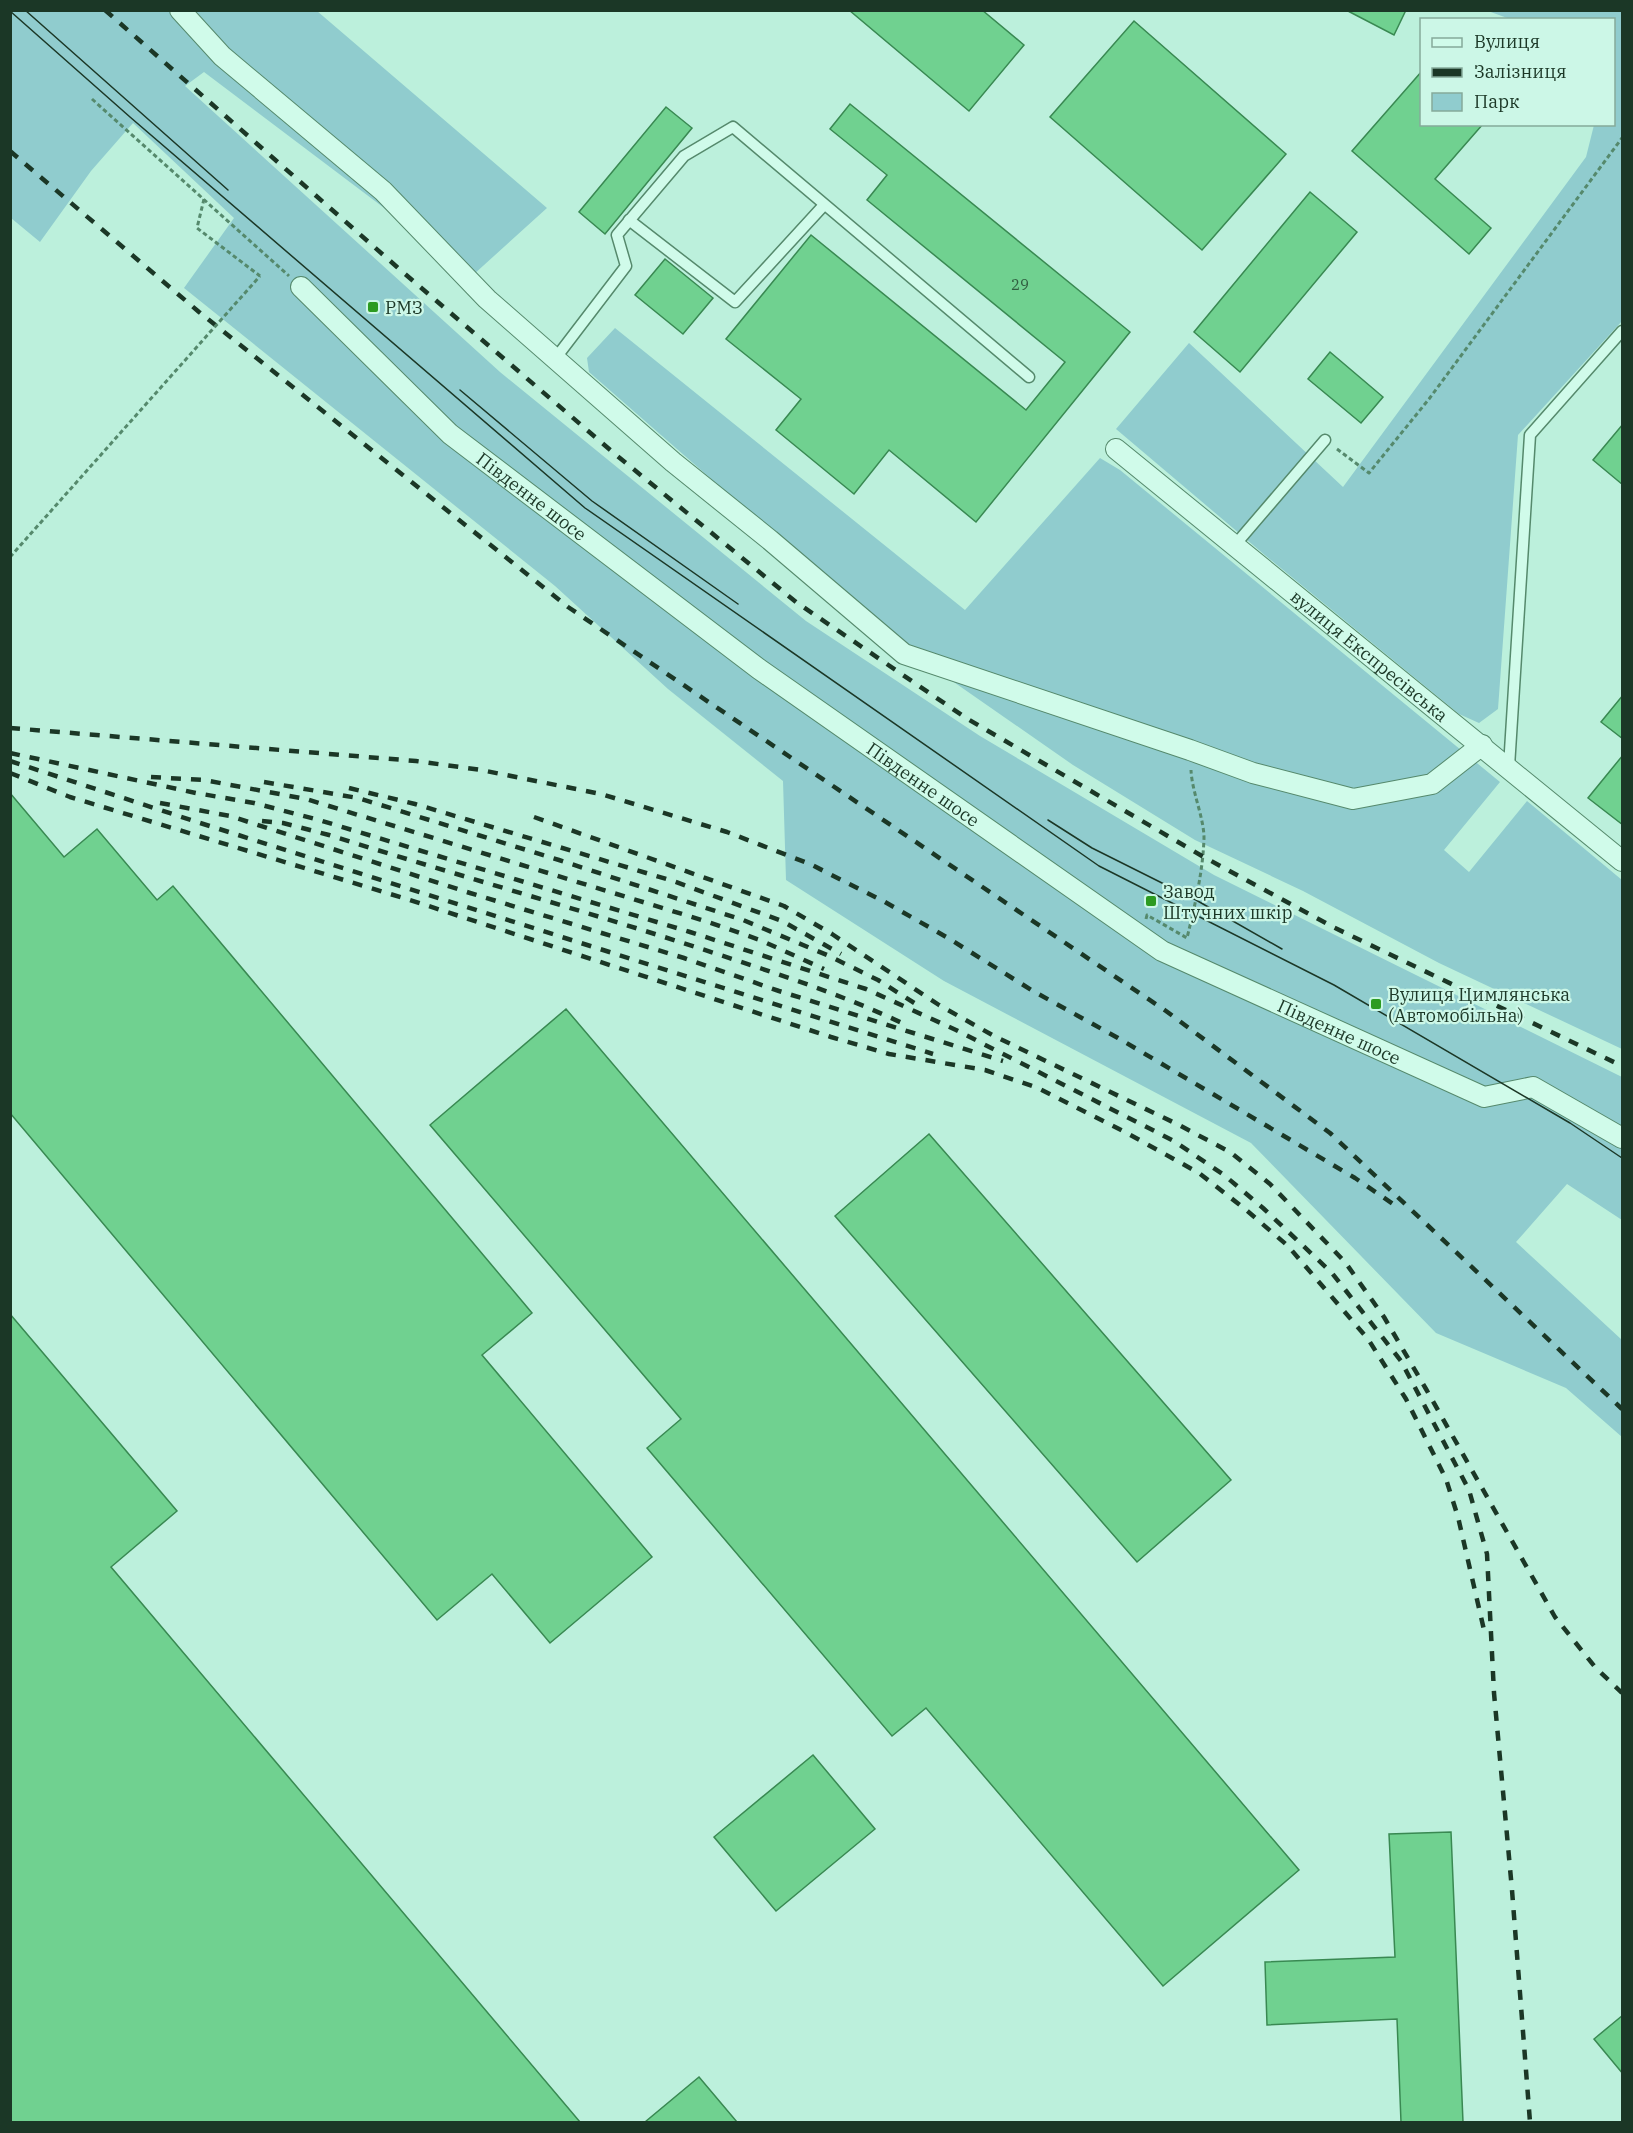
<svg xmlns="http://www.w3.org/2000/svg" width="1633" height="2133" viewBox="0 0 1633 2133" font-family="'IBM Plex Serif',serif">
<rect width="100%" height="100%" fill="#bcf0dc"/>
<g fill="#90ccce">
<path d="M10 11H317L547 208 473 275 204 72 185 86 500 372 806 621 980 736 1214 875 1622 1077V1220L1567 1184 1516 1242 1622 1340V1437L1566 1388 1436 1333 1251 1143 944 981 786 880 783 781 668 689 555 586 184 288 234 218 133 123 91 171 40 242 11 218Z"/>
<path d="M1488 11H1622V321L1518 435 1498 709 1479 723 1459 714 1266 556 1116 429 1189 343 1343 487 1586 157 1594 125 1614 124V20L1510 19Z"/>
<path d="M615 328 965 610 1100 458 1120 470 1500 782 1444 850 1469 872 1527 801 1622 880V1049L1439 963 1303 891 1195 840 1073 765 902 646 589 372 587 358Z"/>
</g>
<g fill="#70d190" stroke="#398952" stroke-width="1.5">
<path d="M849 10H982L1024 45 969 111Z"/>
<path d="M1346 10H1406L1394 35Z"/>
<path d="M1134 21 1286 154 1202 250 1050 117Z"/>
<path d="M1422 71V124H1483L1435 179 1491 228 1469 254 1352 151Z"/>
<path d="M850 104 1130 332 976 522 889 450 854 494 776 430 801 399 726 339 811 235 1026 410 1065 362 867 200 887 175 830 129Z"/>
<path d="M666 107 692 128 605 234 579 212Z"/>
<path d="M1310 192 1357 232 1240 372 1194 332Z"/>
<path d="M665 259 713 298 683 334 635 295Z"/>
<path d="M1330 352 1383 397 1361 423 1308 379Z"/>
<path d="M1623 424V485L1593 460Z"/>
<path d="M1623 695V739L1601 722Z"/>
<path d="M1623 755V825L1588 798Z"/>
<path d="M10 793 64 857 97 829 157 900 173 886 532 1313 482 1355 652 1557 550 1643 492 1574 437 1620 10 1113Z"/>
<path d="M566 1009 1299 1870 1163 1986 926 1708 892 1736 647 1448 681 1419 430 1125Z"/>
<path d="M929 1134 1231 1480 1137 1562 835 1216Z"/>
<path d="M10 1314 177 1511 111 1567 580 2122H10Z"/>
<path d="M813 1755 875 1829 776 1911 714 1837Z"/>
<path d="M1451 1832 1463 2122H1401L1397 2019 1267 2025 1265 1962 1395 1957 1389 1834Z"/>
<path d="M1623 2015V2074L1594 2039Z"/>
<path d="M699 2077 737 2122H645Z"/>
</g>
<g fill="none" stroke-linecap="round" stroke-linejoin="round">
<defs>
<g id="lane">
<path d="M629 220 735 302 824 205"/>
<path d="M555 359 626 266 617 235 684 156 733 127 1029 377"/>
<path d="M1235 545 1325 440"/>
<path d="M1509 767 1530 435 1622 331"/>
</g>
<g id="street">
<path d="M180 10 222 56 383 191 487 299 673 462 770 540 904 654 1190 750 1253 773 1353 799 1432 784 1482 745"/>
<path id="s1" d="M301 287 450 434 759 669 1162 951 1484 1097 1533 1087 1622 1138"/>
<path id="s2" d="M1116 449 1622 861"/>
</g>
</defs>
<use href="#lane" stroke="#55896c" stroke-width="13"/>
<use href="#street" stroke="#55896c" stroke-width="22"/>
<g stroke="#55896c" stroke-width="3" stroke-dasharray="4.5 3" stroke-linecap="butt">
<path d="M92 99 289 276"/>
<path d="M204 199 197 228 260 276"/>
<path d="M1337 449 1369 473 1429 399 1622 138"/>
<path d="M1146 919 1147 915 1187 938C1195 905 1203 871 1204 838 1204 818 1192 792 1191 770"/>
</g>
<use href="#lane" stroke="#d0fbea" stroke-width="10"/>
<use href="#street" stroke="#d0fbea" stroke-width="20"/>
<g stroke="#1b3726" stroke-width="1.5">
<path d="M25 10 228 190"/>
<path d="M10 11 130 117 585 508 1099 866 1334 985 1570 1123 1622 1158"/>
<path d="M460 390 592 501 738 604"/>
<path d="M1048 820 1092 848 1196 900 1282 949"/>
</g>
<g stroke="#1b3726" stroke-width="4.5" stroke-dasharray="10 10" stroke-linecap="butt">
<path d="M105 10 397 267 615 454 796 602 966 718 1202 856 1333 927 1622 1066"/>
<path d="M10 151 199 312 568 607 1166 1011 1330 1133 1622 1409"/>
<path d="M10 728 416 761 481 770 601 794 727 832 810 864 885 902 948 938 1033 991 1118 1038 1355 1178 1399 1208"/>
<path d="M10 753 196 793 254 803 319 820 690 932 866 989 956 1030 1174 1141 1224 1175 1263 1208 1332 1273 1401 1361 1469 1490 1487 1554 1494 1693 1512 1890 1530 2122"/>
<path d="M10 761 197 822 933 1054"/>
<path d="M10 773 70 797 410 900 831 1037 889 1054 985 1070 1038 1088 1125 1132 1199 1173 1245 1209 1288 1246 1368 1339 1406 1399 1446 1479 1458 1517 1484 1630"/>
<path d="M151 777 204 780 306 799 705 921 760 940 824 969"/>
<path d="M264 782 358 798 559 860 743 920 827 955 878 980 919 1006"/>
<path d="M349 788 415 804 673 881 782 921 841 954"/>
<path d="M160 803 230 816 470 893 684 958 779 991 1003 1061"/>
<path d="M534 817 784 906 832 934 939 1005 994 1036 1179 1125 1230 1152 1270 1184 1345 1262 1384 1317 1426 1389 1555 1617 1595 1667 1622 1693"/>
<path d="M262 821 283 823 329 835C459 876 590 912 720 955 781 975 843 995 902 1023"/>
</g>
<path stroke="#55896c" stroke-width="3" stroke-dasharray="4.5 3" stroke-linecap="butt" d="M10 557 260 276"/>
</g>
<g fill="#2c9b21" stroke="#ccf7e7" stroke-width="2">
<rect x="367" y="301" width="12" height="12" rx="3"/>
<rect x="1145" y="895" width="12" height="12" rx="3"/>
<rect x="1370" y="998" width="12" height="12" rx="3"/>
</g>
<g text-anchor="middle" dominant-baseline="central" stroke-width="4.5" stroke-linejoin="round" paint-order="stroke">
<g font-size="15" fill="#305e40">
<text x="1020" y="284">29</text>
</g>
<g font-size="18" fill="#1b3726" stroke="#ccf7e7" text-anchor="start">
<text x="385" y="307">РМЗ</text>
<text x="1163" y="891">Завод<tspan x="1163" dy="21">Штучних шкір</tspan></text>
<text x="1388" y="994">Вулиця Цимлянська<tspan x="1388" dy="21">(Автомобільна)</tspan></text>
</g>
<g font-size="18" fill="#1b3726" stroke="#ccf7e7">
<text stroke="none"><textPath href="#s1" startOffset="312">Південне шосе</textPath></text>
<text stroke="none"><textPath href="#s2" startOffset="327">вулиця Експресівська</textPath></text>
<text stroke="none"><textPath href="#s1" startOffset="798">Південне шосе</textPath></text>
<text stroke="none"><textPath href="#s1" startOffset="1284">Південне шосе</textPath></text>
</g>
</g>
<rect width="1633" height="2133" fill="none" stroke="#1b3726" stroke-width="24"/>
<rect x="1420" y="18" width="195" height="108" fill="#ccf7e7" stroke="#85aa9a" stroke-width="1.5"/>
<rect x="1432" y="38" width="30" height="9" fill="#d0fbea" stroke="#85aa9a" stroke-width="1.5"/>
<text x="1474" y="48" font-size="18" fill="#1b3726">Вулиця</text>
<rect x="1432" y="68" width="30" height="9" fill="#1b3726" stroke="#85aa9a" stroke-width="1.5"/>
<text x="1474" y="78" font-size="18" fill="#1b3726">Залізниця</text>
<rect x="1432" y="93" width="30" height="18" fill="#90ccce" stroke="#85aa9a" stroke-width="1.5"/>
<text x="1474" y="108" font-size="18" fill="#1b3726">Парк</text>
</svg>
